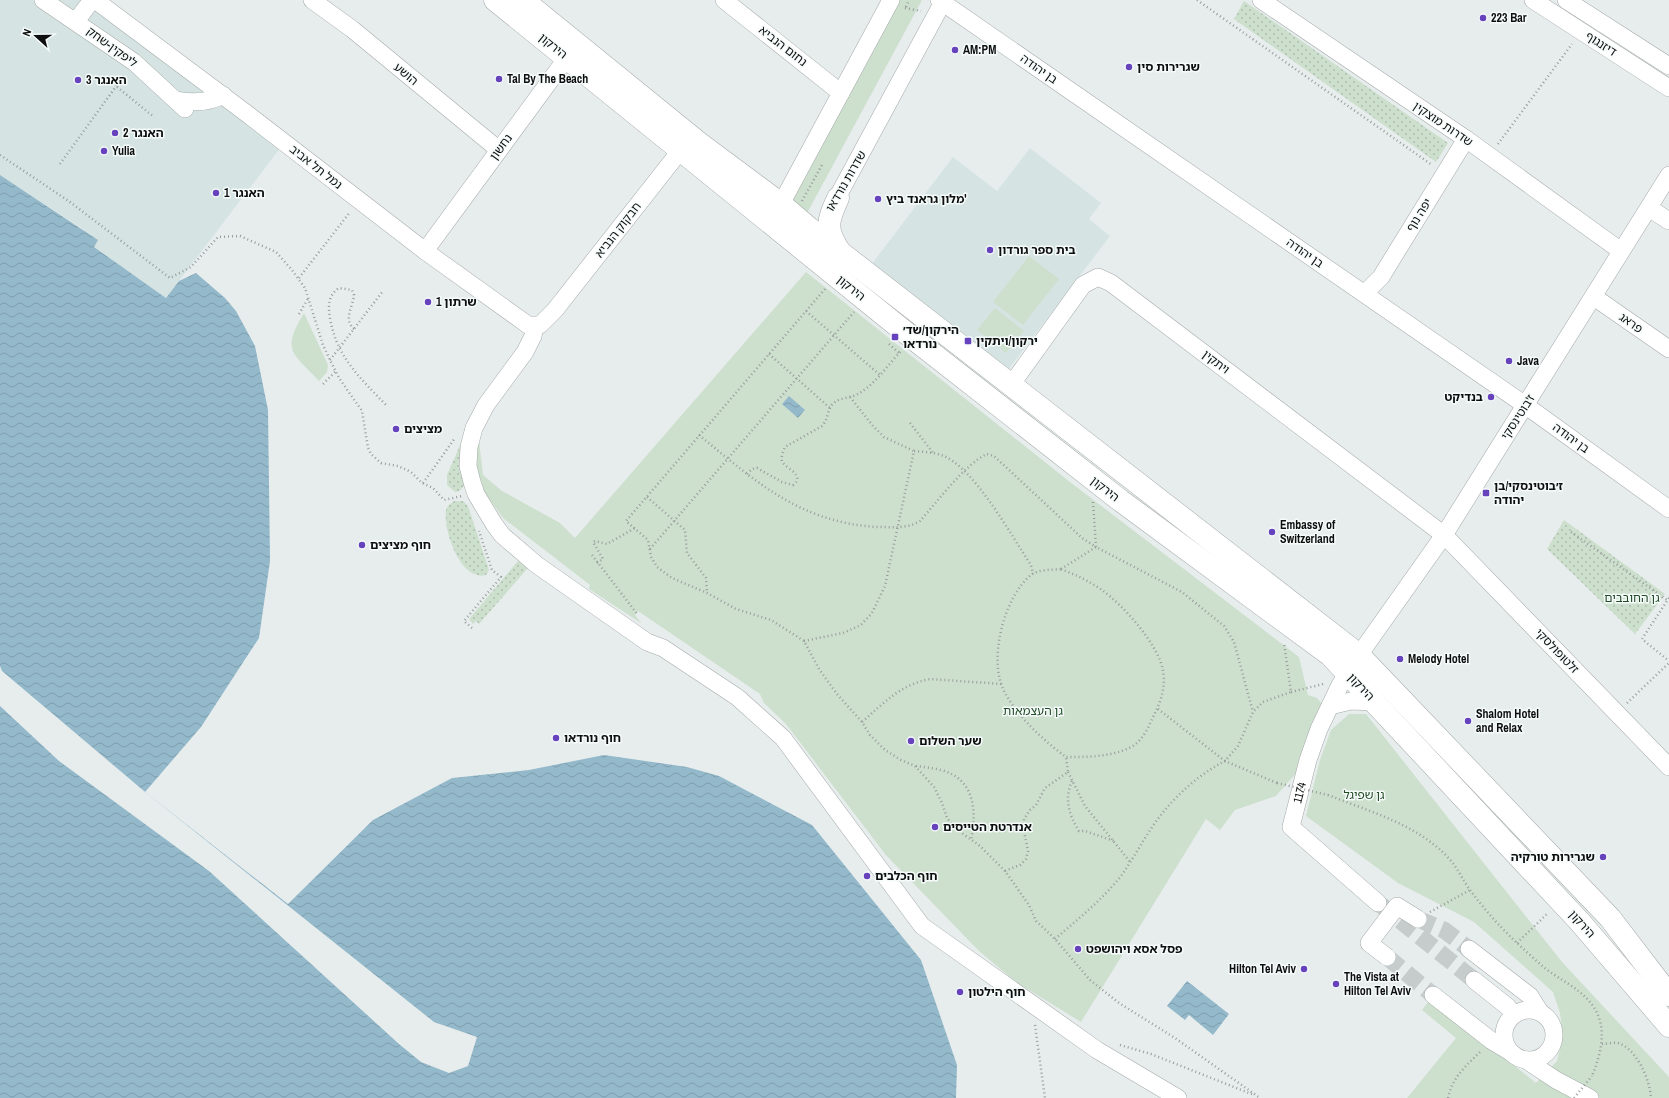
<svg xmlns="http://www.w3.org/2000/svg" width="1669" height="1098" viewBox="0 0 1669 1098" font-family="'Archivo Narrow','Noto Sans Hebrew',sans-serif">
<defs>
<pattern id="garden-dots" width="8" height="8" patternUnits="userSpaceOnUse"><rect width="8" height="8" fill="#cddfcd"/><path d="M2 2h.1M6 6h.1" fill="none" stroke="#afbeaf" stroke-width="1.8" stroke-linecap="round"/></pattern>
<pattern id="water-waves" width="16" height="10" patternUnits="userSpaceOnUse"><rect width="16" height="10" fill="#94b9cb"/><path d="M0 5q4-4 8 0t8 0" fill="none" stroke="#7e9ead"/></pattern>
</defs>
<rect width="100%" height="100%" fill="#e7eded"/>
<g fill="#d5e4e2">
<path d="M0 0H84L281 147 166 298 94 247 83 229 0 175Z"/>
<path d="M1030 148 1101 203 1089 219 1110 236 1008 370 871 265 953 157 997 191Z"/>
</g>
<g fill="#cddfcd">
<path d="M897 0H922L806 215 787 204Z"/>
<path d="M1029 256 1059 279 1023 325 993 302Z"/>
<path d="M806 272 1070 482 1299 657 1308 695 1317 698 1322 704 1306 739 1298 771 1276 796 1235 810 1220 830 1206 819 1081 1022 1016 982 979 951 885 854 786 724 764 703 760 694 638 611 635 615 641 623 589 589 590 585 503 518 477 482 475 457 478 432 483 475 502 491 560 523 575 538Z"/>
<path d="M995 308 1024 331 1006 353 977 330Z"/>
<path d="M304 313 328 365 327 372 319 381C292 352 281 351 304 313Z"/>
<path d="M1349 714H1366L1562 962 1669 1077V1098H1407L1456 1038 1422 1010 1431 998 1536 1083 1557 1061 1563 1036 1560 1013 1553 992 1474 922 1398 883 1306 816 1320 760 1331 730Z"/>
</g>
<g fill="url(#garden-dots)">
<path d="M1244 1 1448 143 1436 162 1234 19Z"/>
<path d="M468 427 466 484 459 491 455 492 447 485V475Z"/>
<path d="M454 501H463L468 506 489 570 486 575C460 582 443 530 446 510 447 506 451 503 454 501Z"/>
<path d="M1564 520 1665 594 1635 634 1547 549Z"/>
<path d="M518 561 528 568 479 624 476 621 473 624 469 619Z"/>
</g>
<g fill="url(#water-waves)">
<path d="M0 175 98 240 94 247 166 298 179 281 196 273 225 298 236 311 255 346 268 410 270 561 259 638 201 727 145 792 288 904 373 820 452 778 529 770 604 755 687 767 719 776 812 825 921 960 957 1065 956 1098H0Z"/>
<path d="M789 396 805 410 798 418 782 404Z"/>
<path d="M1187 981 1229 1014 1213 1035 1189 1015 1185 1020 1167 1006Z"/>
</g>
<path fill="#e7eded" d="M0 666 2 671 144 791 434 1022 477 1037 468 1066 449 1073 421 1062 399 1044 209 871 59 761 0 706Z"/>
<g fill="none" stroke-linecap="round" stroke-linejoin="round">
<g stroke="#c6cccc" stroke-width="17" stroke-dasharray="17 8" stroke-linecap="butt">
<path d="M1381 905 1474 980"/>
<path d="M1418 919 1444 930 1469 949"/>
<path d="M1387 957 1433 995"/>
</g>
<defs>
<g id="minor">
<path d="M43 0 134 62 185 109"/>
<path d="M95 0 246 113 425 251 528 325H540L555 310 680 151 690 145"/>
<path d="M312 0 352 29 499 150"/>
<path d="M724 0 841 93"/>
<path d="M939 0 1525 405 1669 509"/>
<path d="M1261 0 1466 139 1621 251"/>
<path d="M1533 0 1669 88"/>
<path d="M1566 0 1669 66"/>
<path d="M76 21 92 0"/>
<path d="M176 100C192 103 209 103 223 95"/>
<path d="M832 207 944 0"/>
<path d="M1649 208 1669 221"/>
<path d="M780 216 781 204 891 0"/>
<path d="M425 251 574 48"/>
<path d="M1369 289 1381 277 1466 139"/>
<path d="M1594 297 1669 349"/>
<path d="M535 326 533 336 525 352 486 405 474 428 469 447 468 466 472 482 476 494 494 524 502 535 537 565 647 642 663 648 737 697 783 738 922 926 1097 1050 1178 1098"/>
<path d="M1011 385 1083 285 1098 277 1111 283 1444 535 1669 767"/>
<path d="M1330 706 1351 701 1375 702"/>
<path id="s1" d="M1378 903 1291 827 1308 760 1319 729 1340 685 1359 655 1444 535 1669 175"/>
<path d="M1469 949 1530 996 1540 1012"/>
<path d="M1474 980 1508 1007"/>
<path d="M1433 995 1492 1041 1512 1053"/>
<circle cx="1529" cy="1035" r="25"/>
<path d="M1526 1060 1556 1080 1590 1098"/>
</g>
<g id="major">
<path d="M495 0 910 336 1121 501 1330 655 1580 922 1669 1026"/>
<path d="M523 0 699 143 781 204 809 228 1359 655 1610 918 1669 995"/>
<path d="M838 198C827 222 825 229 840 252"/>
</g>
</defs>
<use href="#minor" stroke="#a4aaa9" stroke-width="18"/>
<use href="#major" stroke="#a4aaa9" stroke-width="23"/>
<g stroke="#989d9c" stroke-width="2.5" stroke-dasharray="1 3" stroke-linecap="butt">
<path d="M1197 0 1432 165"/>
<path d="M906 7 909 0"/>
<path d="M905 8 921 11"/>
<path d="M117 87 154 117"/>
<path d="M1498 144 1572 44"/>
<path d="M0 155 70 202 170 278 191 267 218 237 240 236 276 252 292 270 305 288 323 345 330 360 339 378 362 411 368 448 371 454 381 463 398 466 411 472 422 483 433 488 444 500 462 496"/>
<path d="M60 164 125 74"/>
<path d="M802 201 822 165"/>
<path d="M299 278 350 212"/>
<path d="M825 289 626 521 648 540 651 557 657 567 672 578 707 593 736 609 771 620 804 641 819 669 837 694 862 722 870 735 885 750 901 760 915 766 934 787 942 803 947 818 956 829 980 846 1005 871 1029 905 1036 921 1055 939 1090 980 1119 1003 1175 1038 1260 1098"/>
<path d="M806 311 880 375"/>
<path d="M299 314 309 297"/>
<path d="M354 329C343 319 353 307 354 295L352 290 339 288C328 295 328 306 330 318 336 356 360 378 386 405"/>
<path d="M889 344 899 353"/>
<path d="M769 354 830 408"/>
<path d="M330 360 383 291"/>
<path d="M323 384 336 371"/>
<path d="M850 397 873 426 884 437 914 451"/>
<path d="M910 423 934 454"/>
<path d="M699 435C756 482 801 523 878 527 893 527 907 529 920 521 937 502 965 464 987 454L994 456 1082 538 1096 547"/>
<path d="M747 474 752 469 757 468 782 482 793 485C805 476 788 469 783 463 780 458 783 452 785 447L822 426C829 419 827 407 835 402 840 398 849 398 856 395 874 386 887 366 901 351"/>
<path d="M423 483 455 438"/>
<path d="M647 497 685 530 687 553 706 578 707 593"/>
<path d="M1093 502 1096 547"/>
<path d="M1571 532 1667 600"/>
<path d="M650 549 854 312"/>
<path d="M592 555 638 615"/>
<path d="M597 563 603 559 593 542 595 541 607 544 635 528"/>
<path d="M1061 569C1076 575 1089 581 1102 590 1123 605 1159 645 1163 671 1166 686 1161 702 1154 715 1149 726 1143 741 1131 747 1112 757 1087 757 1066 757 1043 740 1019 718 1005 693 987 661 1004 597 1031 575 1038 569 1053 570 1061 569Z"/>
<path d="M1061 569 1096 547 1182 592 1224 626 1234 642 1253 712"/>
<path d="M1669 598 1642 639 1669 661"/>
<path d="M472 628 464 621 501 577 492 570 479 531"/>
<path d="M804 641 843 633 861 625 872 613 885 586 914 451C923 452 933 452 941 455 973 465 1012 537 1031 565L1033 574"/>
<path d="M1291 692 1323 684"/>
<path d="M1627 703 1669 663"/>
<path d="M1158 709 1225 761 1238 746 1253 712 1263 702 1291 692 1284 643"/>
<path d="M862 722C885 702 900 685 930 679L1002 684"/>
<path d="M916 766C924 767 933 768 941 770 975 779 977 811 971 840"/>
<path d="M1068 772 1085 806 1131 863"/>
<path d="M1072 781C1064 799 1069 815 1079 831H1085L1114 841"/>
<path d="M1328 795C1371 812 1422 826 1452 862 1459 871 1464 882 1470 890 1484 909 1500 927 1517 943 1526 951 1536 961 1546 969 1562 981 1581 989 1593 1006 1608 1027 1601 1054 1592 1076"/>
<path d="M1005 871 1020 865 1026 859 1028 851 1024 831V819L1030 810 1036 805 1045 788 1068 772 1066 757"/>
<path d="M1430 912 1470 890"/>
<path d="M1055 939C1078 919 1102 900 1121 876 1134 858 1144 838 1157 820 1175 796 1198 775 1225 761L1277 783"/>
<path d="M1517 943 1548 913"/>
<path d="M1035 1025 1045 1098"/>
<path d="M1602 1044C1607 1044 1614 1042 1618 1043 1637 1049 1650 1080 1651 1098"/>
<path d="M1120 1045 1151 1054 1254 1095"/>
<path d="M1448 1098C1452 1077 1467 1065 1482 1050"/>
</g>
<use href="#minor" stroke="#fff" stroke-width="17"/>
<use href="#major" stroke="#fff" stroke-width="22"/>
<defs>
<path id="minor-bridge" d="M1387 957 1369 943 1397 906 1418 919"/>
</defs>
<use href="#minor-bridge" stroke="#a4aaa9" stroke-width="18" stroke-linecap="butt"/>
<g stroke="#989d9c" stroke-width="2.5" stroke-dasharray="1 3" stroke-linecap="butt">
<path d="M1277 783 1328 795"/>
<path d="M1574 1098 1592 1076"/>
</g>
<use href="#minor-bridge" stroke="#fff" stroke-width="17"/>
</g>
<g fill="#6643bc" stroke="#f5fbfa" stroke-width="1.5">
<circle cx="1483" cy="18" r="4"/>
<circle cx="955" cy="50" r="4"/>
<circle cx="1129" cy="67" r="4"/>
<circle cx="499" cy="79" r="4"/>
<circle cx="78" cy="80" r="4"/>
<circle cx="115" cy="133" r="4"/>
<circle cx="104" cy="151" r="4"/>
<circle cx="216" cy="193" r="4"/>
<circle cx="878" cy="199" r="4"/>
<circle cx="990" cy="250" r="4"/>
<circle cx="428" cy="302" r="4"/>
<rect x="891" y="333" width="8" height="8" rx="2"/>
<rect x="964" y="337" width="8" height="8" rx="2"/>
<circle cx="1509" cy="361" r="4"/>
<circle cx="1491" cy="397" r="4"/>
<circle cx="396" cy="429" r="4"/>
<rect x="1482" y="489" width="8" height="8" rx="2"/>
<circle cx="1272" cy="532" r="4"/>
<circle cx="362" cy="545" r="4"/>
<circle cx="1400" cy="659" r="4"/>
<circle cx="1468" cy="721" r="4"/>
<circle cx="556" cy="738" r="4"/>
<circle cx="911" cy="741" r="4"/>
<circle cx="935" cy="827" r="4"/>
<circle cx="1603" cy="857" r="4"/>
<circle cx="867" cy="876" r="4"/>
<circle cx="1078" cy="949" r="4"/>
<circle cx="1304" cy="969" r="4"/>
<circle cx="1336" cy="984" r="4"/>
<circle cx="960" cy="992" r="4"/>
</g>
<g text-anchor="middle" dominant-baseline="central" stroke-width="3" stroke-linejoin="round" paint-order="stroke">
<g font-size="12" font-weight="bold" fill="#0d0f0e" stroke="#f5fbfa" text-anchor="start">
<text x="1491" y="18">223 Bar</text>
<text x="963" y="50">AM:PM</text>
<text x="1137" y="67">שגרירות סין</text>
<text x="507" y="79">Tal By The Beach</text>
<text x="86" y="80">האנגר 3</text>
<text x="123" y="133">האנגר 2</text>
<text x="112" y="151">Yulia</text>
<text x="224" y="193">האנגר 1</text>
<text x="886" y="199">מלון גראנד ביץ'</text>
<text x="998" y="250">בית ספר גורדון</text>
<text x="436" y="302">שרתון 1</text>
<text x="903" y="330">הירקון/שד׳<tspan x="903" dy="14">נורדאו</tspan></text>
<text x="976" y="341">ירקון/ויתקין</text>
<text x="1517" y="361">Java</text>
<text x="1483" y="397" text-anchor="end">בנדיקט</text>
<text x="404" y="429">מציצים</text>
<text x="1494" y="486">ז׳בוטינסקי/בן<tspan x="1494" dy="14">יהודה</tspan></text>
<text x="1280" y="525">Embassy of<tspan x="1280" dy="14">Switzerland</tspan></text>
<text x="370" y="545">חוף מציצים</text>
<text x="1408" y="659">Melody Hotel</text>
<text x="1476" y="714">Shalom Hotel<tspan x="1476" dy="14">and Relax</tspan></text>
<text x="564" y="738">חוף נורדאו</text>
<text x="919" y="741">שער השלום</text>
<text x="943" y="827">אנדרטת הטייסים</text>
<text x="1595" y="857" text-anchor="end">שגרירות טורקיה</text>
<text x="875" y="876">חוף הכלבים</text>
<text x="1086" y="949">פסל אסא ויהושפט</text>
<text x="1296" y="969" text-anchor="end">Hilton Tel Aviv</text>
<text x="1344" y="977">The Vista at<tspan x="1344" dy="14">Hilton Tel Aviv</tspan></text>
<text x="968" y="992">חוף הילטון</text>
</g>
<g font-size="12" fill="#0d0f0e" stroke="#f5fbfa">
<text transform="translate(1601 44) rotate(33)">דיזנגוף</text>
<text transform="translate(553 46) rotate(39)">הירקון</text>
<text transform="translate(783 46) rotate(38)">נחום הנביא</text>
<text transform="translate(112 47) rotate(36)">ליפקין-שחק</text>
<text transform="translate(1039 69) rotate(35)">בן יהודה</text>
<text transform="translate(406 74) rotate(40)">הושע</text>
<text transform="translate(1443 124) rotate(34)">שדרות מוצקין</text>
<text transform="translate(501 147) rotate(-54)">נחשון</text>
<text transform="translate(316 167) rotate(38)">נמל תל אביב</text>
<text transform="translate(846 181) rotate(-60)">שדרות נורדאו</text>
<text transform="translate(1419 215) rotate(-58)">יפה נוף</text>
<text transform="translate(618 230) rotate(-52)">חבקוק הנביא</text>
<text transform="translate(1305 253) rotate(35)">בן יהודה</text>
<text transform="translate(851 288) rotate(39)">הירקון</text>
<text transform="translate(1631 323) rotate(35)">פראג</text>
<text transform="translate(1216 362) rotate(37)">ויתקין</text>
<text transform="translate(1518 417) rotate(-57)">ז'בוטינסקי</text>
<text transform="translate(1571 438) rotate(36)">בן יהודה</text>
<text transform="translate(1105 489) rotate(38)">הירקון</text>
<text transform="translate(1557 651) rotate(46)">זלטופולסקי</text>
<text transform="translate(1361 687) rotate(47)">הירקון</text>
<text stroke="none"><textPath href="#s1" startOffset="151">1174</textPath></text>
<text transform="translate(1582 924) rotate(48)">הירקון</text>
</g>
<g font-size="12" fill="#214a25" stroke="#f5fbfa">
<text x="1632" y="598">גן החובבים</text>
<text x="1033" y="711">גן העצמאות</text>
<text x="1364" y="795">גן שפיגל</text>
</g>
</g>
<g transform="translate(36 36) rotate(291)" stroke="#f5fbfa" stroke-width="3" paint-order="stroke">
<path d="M0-3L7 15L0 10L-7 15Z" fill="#0d0f0e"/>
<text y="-6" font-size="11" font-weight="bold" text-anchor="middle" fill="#0d0f0e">N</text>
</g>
</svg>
